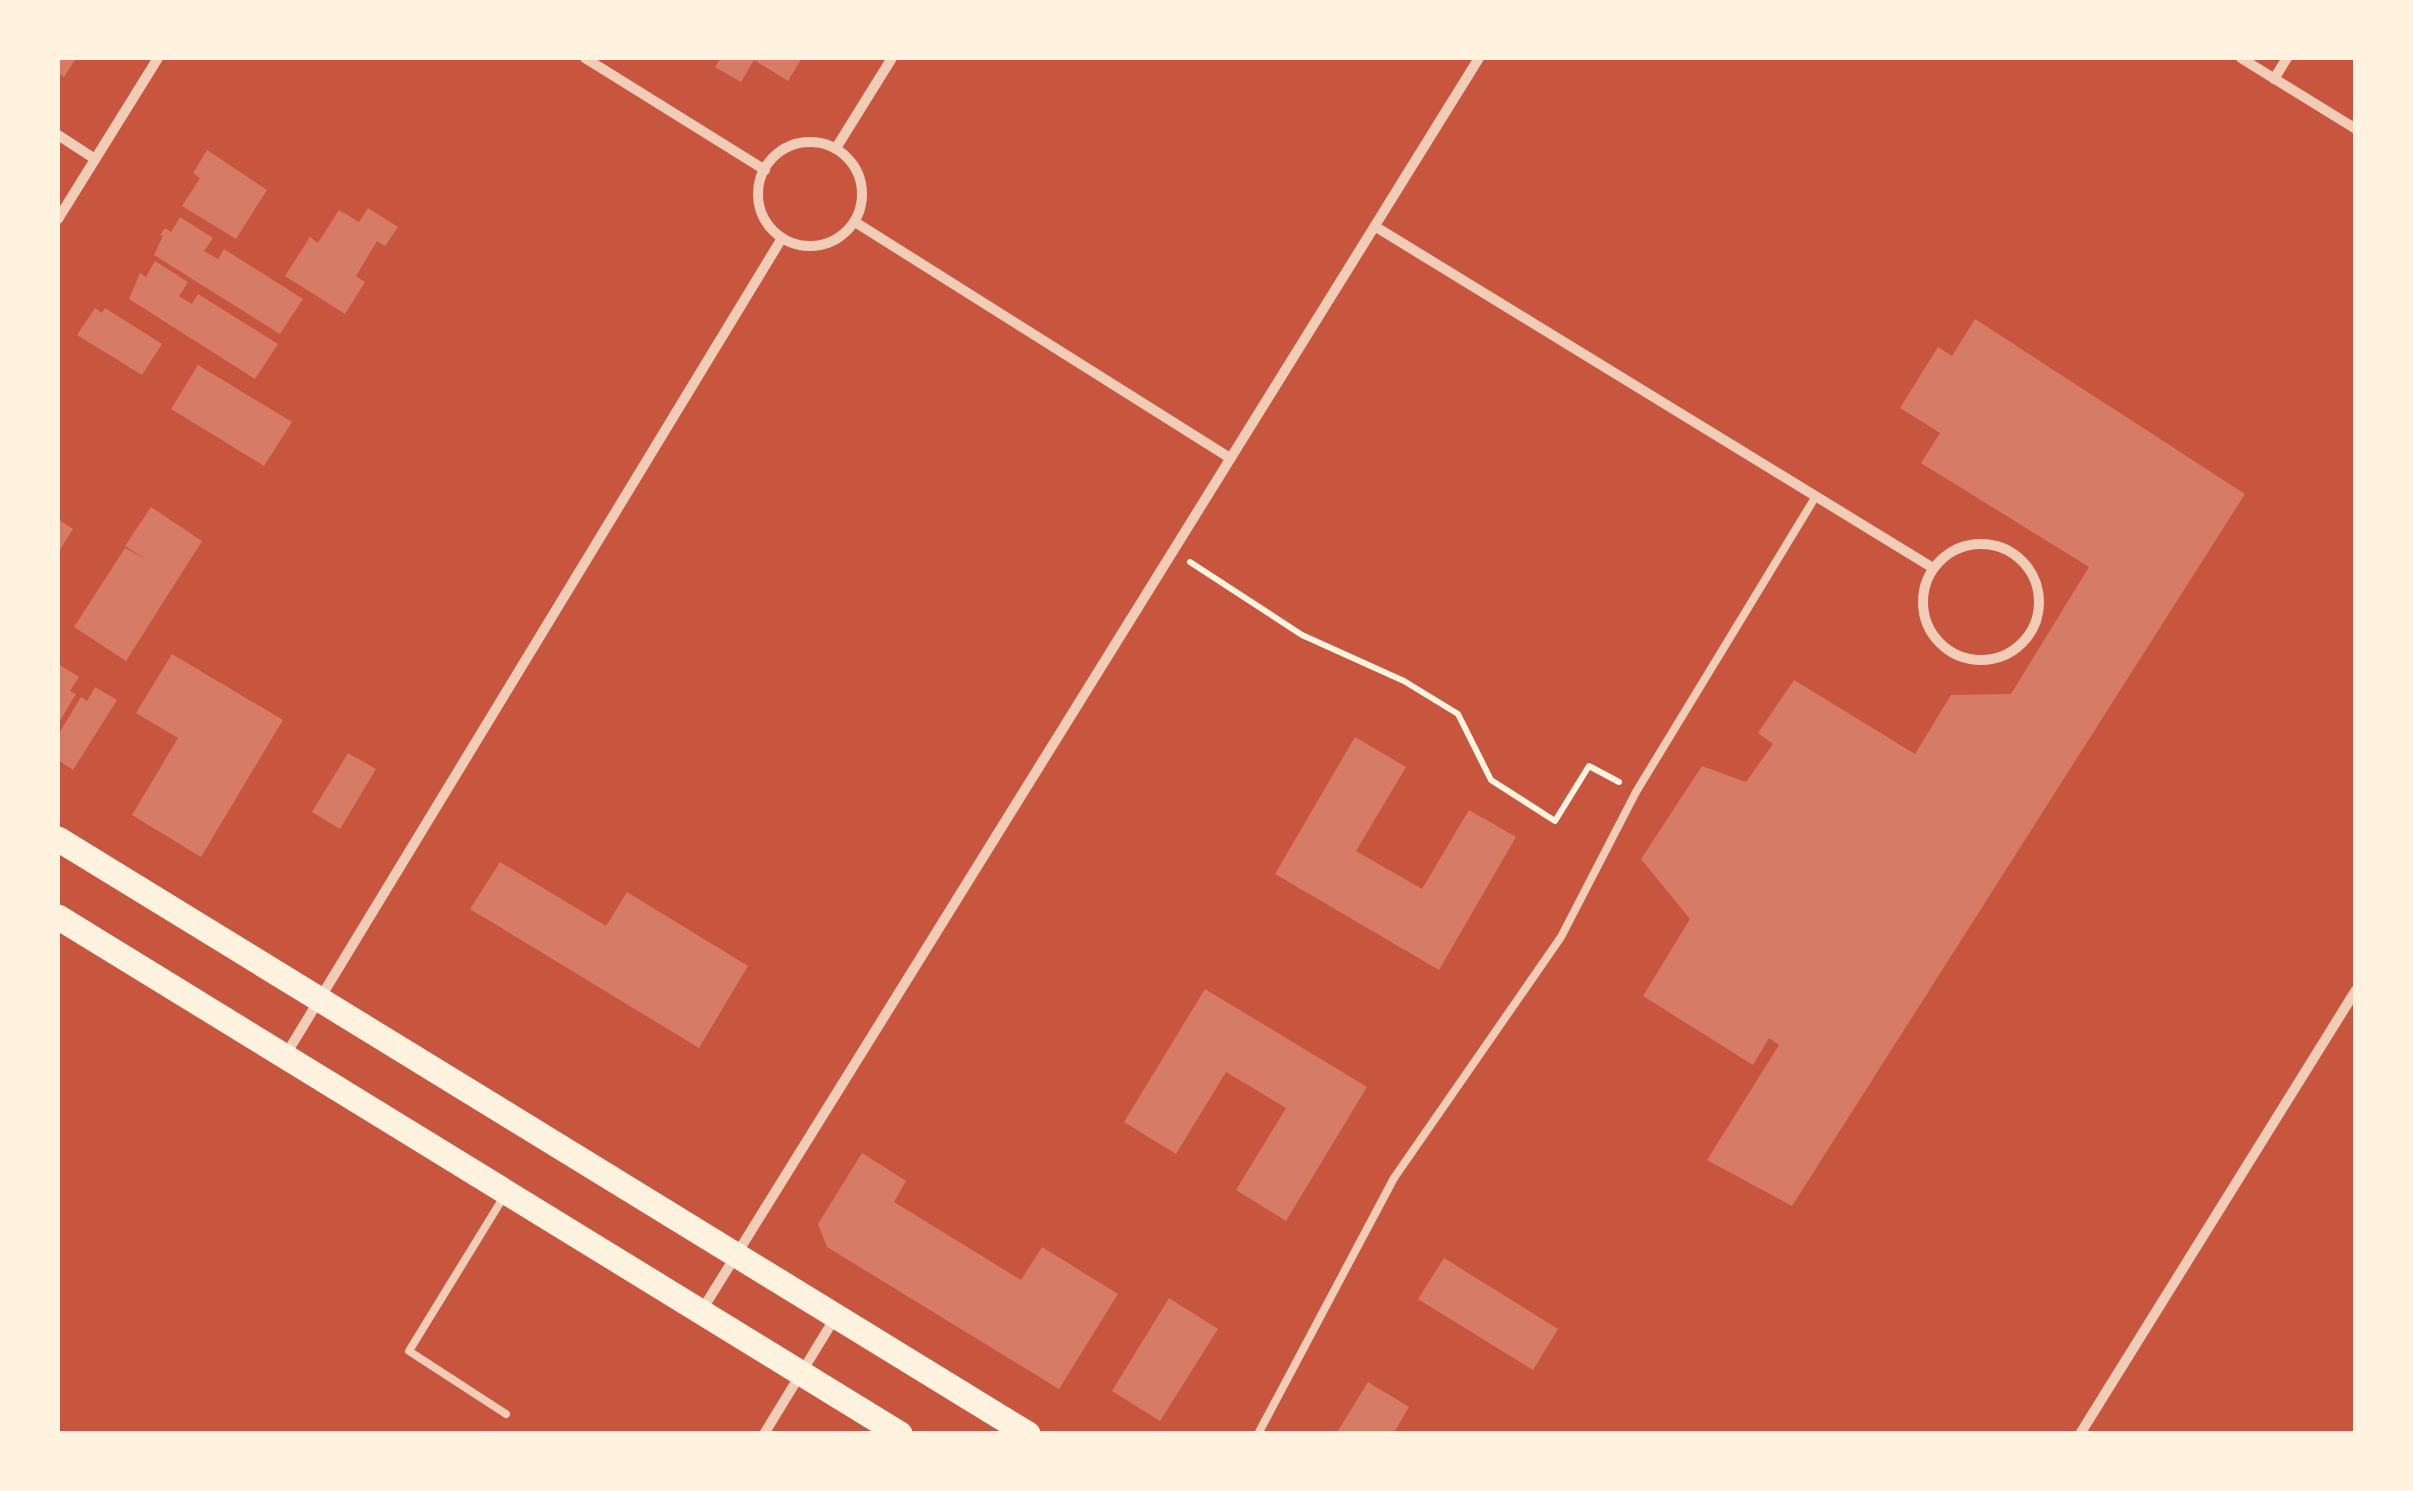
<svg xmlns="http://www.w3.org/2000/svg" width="2413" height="1491" viewBox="0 0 2413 1491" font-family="'Fira Sans',sans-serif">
<rect width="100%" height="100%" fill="#c8553d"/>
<g fill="#d67c66">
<path d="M58 58H76L64 77 58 73Z"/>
<path d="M721 58H802L788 81 754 60 741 82 715 67Z"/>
<path d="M207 150 267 190 236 239 182 206 200 178 193 173Z"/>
<path d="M368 208 398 227 385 246 377 241 356 276 365 282 345 314 285 276 310 237 318 243 339 210 359 222Z"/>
<path d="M180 217 213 238 204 251 218 259 224 249 303 299 280 334 154 255 163 236 160 235 165 228 171 232Z"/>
<path d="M155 261 188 282 179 296 192 304 198 294 278 344 255 379 129 299 140 273 146 277Z"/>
<path d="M95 308 102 313 105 308 162 344 142 375 77 335Z"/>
<path d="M1975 319 2245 494 1792 1206 1707 1160 1779 1045 1769 1038 1753 1065 1643 996 1690 919 1641 859 1702 766 1746 782 1773 744 1758 733 1794 680 1915 754 1951 695 2011 694 2089 567 1921 463 1940 433 1900 408 1938 347 1952 356Z"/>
<path d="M198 365 292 422 264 466 171 409Z"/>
<path d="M151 507 202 541 126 661 74 627 125 548 147 560 125 546Z"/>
<path d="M58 519 73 529 58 553Z"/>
<path d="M172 654 283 720 201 857 132 815 178 738 136 713Z"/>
<path d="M58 664 79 677 70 691 76 694 58 724Z"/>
<path d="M95 687 117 700 73 770 58 760V735L81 697 87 701Z"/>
<path d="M1355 737 1406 767 1356 851 1422 889 1469 810 1516 837 1439 970 1275 874Z"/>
<path d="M348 753 376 769 340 829 312 812Z"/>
<path d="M500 862 606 926 627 892 748 966 699 1048 470 909Z"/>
<path d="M1205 989 1367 1087 1286 1221 1236 1190 1286 1108 1226 1072 1176 1154 1124 1122Z"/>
<path d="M862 1153 906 1181 894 1202 1021 1280 1042 1247 1118 1294 1059 1389 827 1247 818 1224Z"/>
<path d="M1444 1258 1558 1329 1533 1370 1418 1299Z"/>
<path d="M1169 1298 1218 1329 1160 1421 1112 1391Z"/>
<path d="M1368 1382 1409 1407 1393 1434H1336Z"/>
</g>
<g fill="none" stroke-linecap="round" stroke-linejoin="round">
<path stroke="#fff3e0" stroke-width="6" d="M1190 562 1302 635 1404 681 1458 714 1491 780 1555 821 1589 766 1619 782"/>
<g stroke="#f1ccb7" stroke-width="8">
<path d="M503 1198 409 1351 506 1414"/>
<path d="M1258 1434 1394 1178 1561 937 1636 792 1816 496"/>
</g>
<g stroke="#f1ccb7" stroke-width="10">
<path d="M585 58 765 170"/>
<path d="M2241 58 2356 129"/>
<path d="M2274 79 2287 58"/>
<path d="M58 135 95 159"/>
<circle cx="810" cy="194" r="52"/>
<path d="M836 148 892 58"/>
<path d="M58 219 158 58"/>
<path d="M855 222 1230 458"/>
<path d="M1376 227 1933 568"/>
<circle cx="1981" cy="602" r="58"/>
<path d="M285 1056 782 238"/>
<path d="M702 1310 1479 58"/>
<path d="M764 1434 836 1316"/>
<path d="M2080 1434 2356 990"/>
</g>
<g stroke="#fff3e0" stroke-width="25">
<path d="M58 839 1028 1434"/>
<path d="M58 917 900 1434"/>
</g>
</g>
<rect width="2413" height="1491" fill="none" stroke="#fff3e0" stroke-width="120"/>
</svg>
